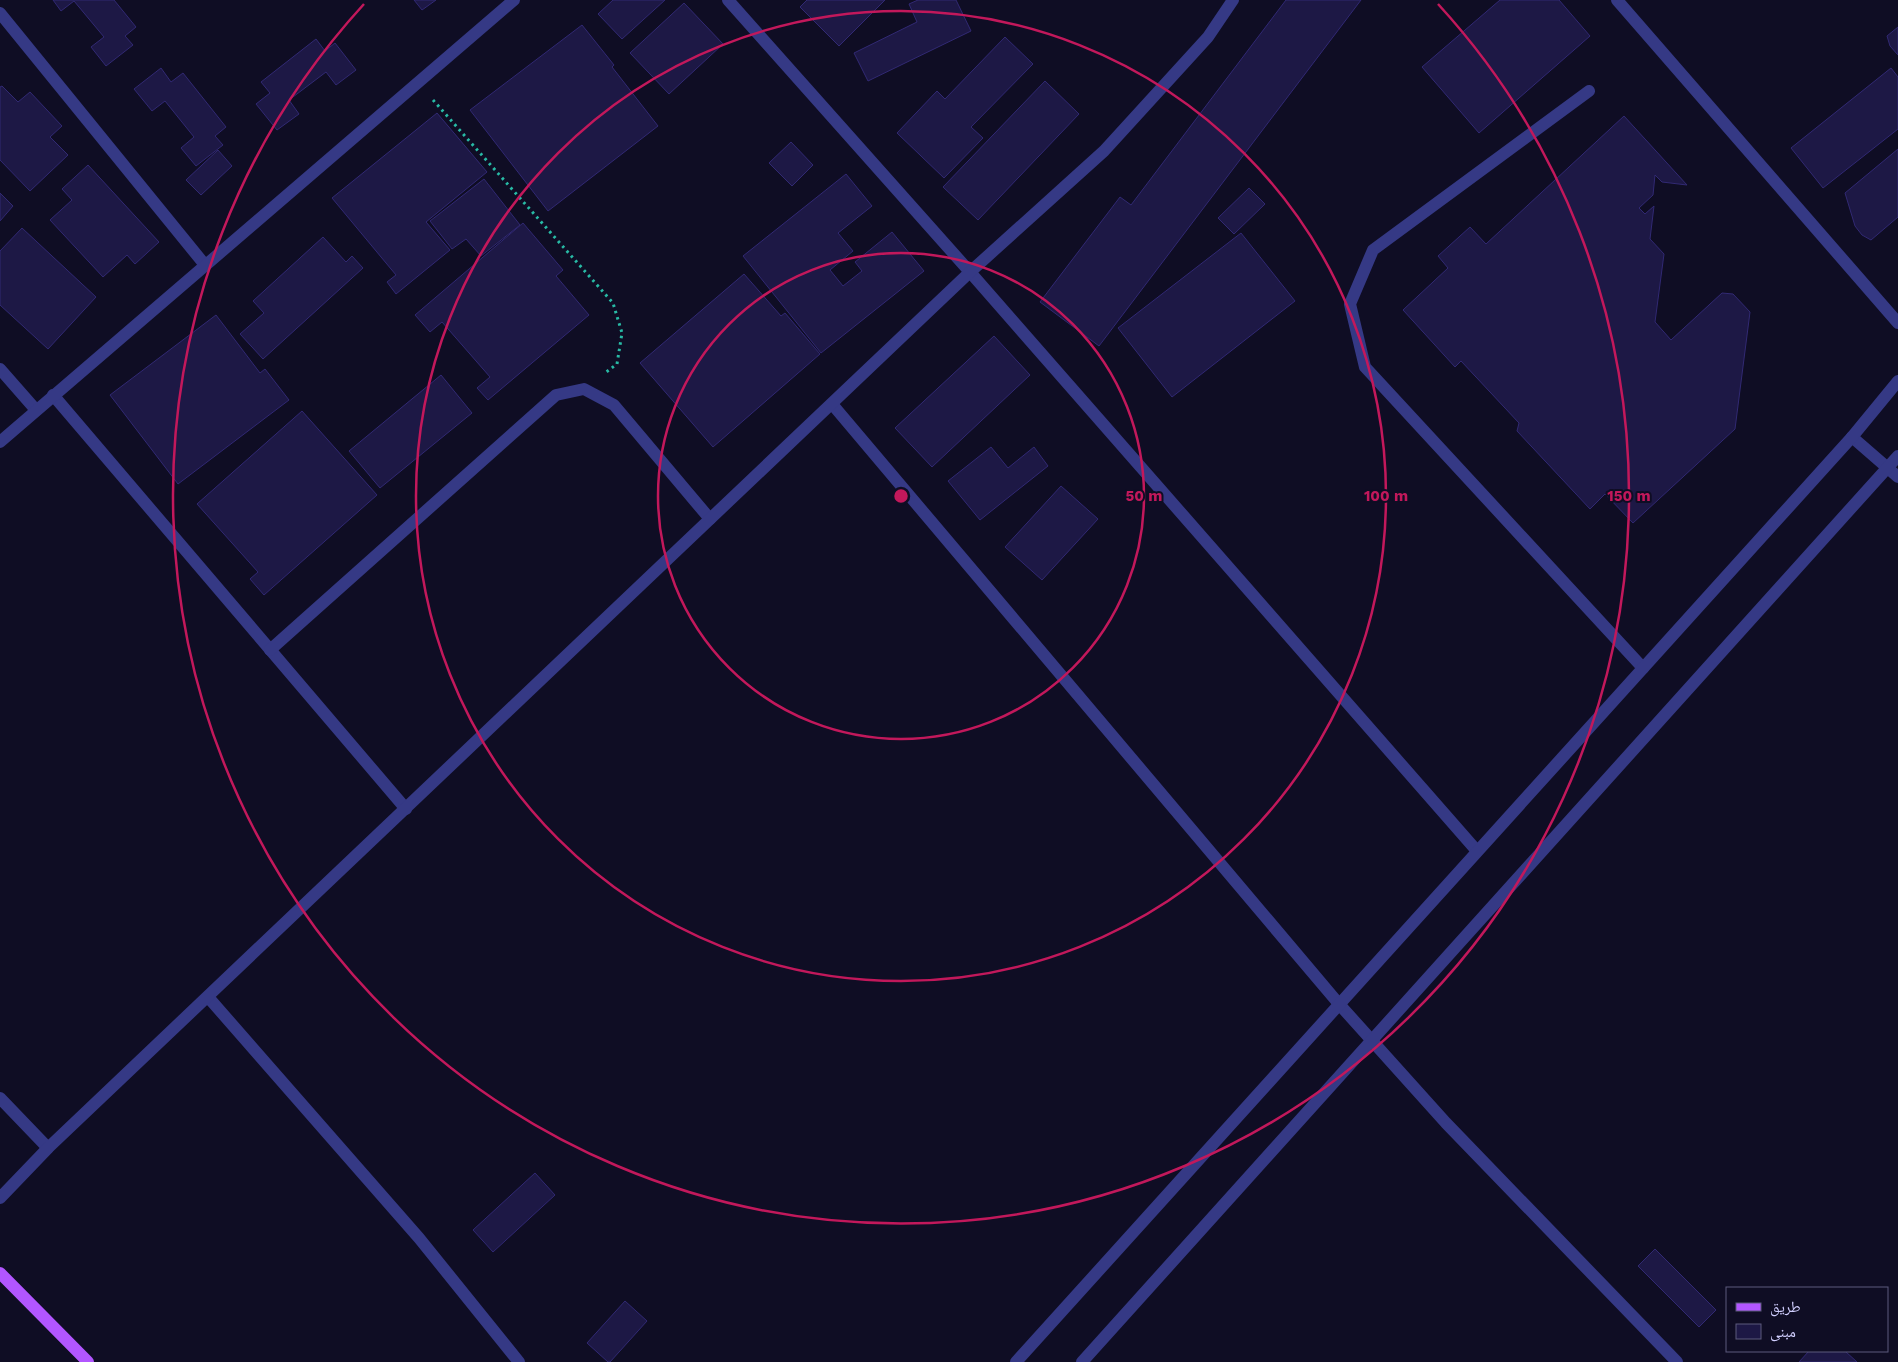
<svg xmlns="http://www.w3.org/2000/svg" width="1898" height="1362" viewBox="0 0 1898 1362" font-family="'Work Sans','Noto Naskh Arabic',sans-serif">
<rect width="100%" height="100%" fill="#0f0d24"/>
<g fill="#1d1845" stroke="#312973">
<path d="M53 0H114L136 27 125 36 133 45 106 66 91 47 104 37 74 1 61 11Z"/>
<path d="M414 0H436L422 10Z"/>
<path d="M613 0H665L622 39 598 14Z"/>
<path d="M807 0H885L839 46 800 7Z"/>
<path d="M918 0H956L971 31 868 81 854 53 917 22 909 4Z"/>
<path d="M1286 0H1361L1099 346 1040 302 1120 197 1131 205Z"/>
<path d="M1500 0H1559L1590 36 1479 133 1422 67Z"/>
<path d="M684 3 723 44 669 94 630 53Z"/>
<path d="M582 25 614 65 612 67 658 126 548 211 470 110Z"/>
<path d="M1898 27V55L1890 46 1887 36Z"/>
<path d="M1005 37 1033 64 971 127 983 138 944 178 897 133 937 91 945 99Z"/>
<path d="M316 39 325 51 335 43 356 70 336 85 326 72 289 100 299 114 277 130 256 104 270 93 261 82Z"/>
<path d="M161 68 171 82 183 73 226 127 215 136 223 145 196 166 181 148 194 137 165 101 152 111 134 89Z"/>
<path d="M1891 68 1898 77V129L1823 188 1791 148Z"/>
<path d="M1045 81 1079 114 978 220 943 187Z"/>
<path d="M2 86 18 102 30 92 62 126 50 137 68 155 30 191 0 160V87Z"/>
<path d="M437 113 487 172 426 222 450 250 396 294 387 282 396 275 332 198Z"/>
<path d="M1624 116 1687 185 1662 182 1655 175 1653 195 1639 208 1645 214 1654 206 1650 239 1664 254 1655 322 1671 340 1722 293 1733 294 1750 312 1735 429 1633 523 1605 494 1590 509 1517 431 1519 423 1461 361 1455 367 1403 310 1448 268 1438 256 1470 227 1486 244Z"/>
<path d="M791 142 813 165 792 186 769 163Z"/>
<path d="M1898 149V217L1871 240 1862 235 1855 226 1845 193Z"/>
<path d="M218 150 232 166 201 195 186 180Z"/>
<path d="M88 165 159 242 135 264 127 255 103 277 50 220 72 200 62 189Z"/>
<path d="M846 174 872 206 838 233 853 251 830 270 843 286 862 271 855 262 892 232 924 271 821 353 743 256Z"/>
<path d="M484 179 520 225 481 256 466 239 452 249 430 221Z"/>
<path d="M1249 188 1265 204 1234 234 1218 218Z"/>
<path d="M0 193 13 206 0 221Z"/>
<path d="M523 223 563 270 556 276 589 315 488 400 477 388 490 377 442 322 430 332 415 315Z"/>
<path d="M22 228 96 297 48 349 0 305V251Z"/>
<path d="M1241 233 1295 301 1172 397 1118 328Z"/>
<path d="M323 237 346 262 352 256 363 268 263 359 240 334 264 313 253 301Z"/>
<path d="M744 274 781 316 785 313 820 354 713 447 640 363Z"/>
<path d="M216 315 260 373 265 369 289 400 178 484 110 395Z"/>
<path d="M994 336 1030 375 932 467 895 428Z"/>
<path d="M441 375 472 413 380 488 349 451Z"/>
<path d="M302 411 377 495 264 595 250 579 258 572 197 504Z"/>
<path d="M991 447 1008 468 1034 447 1048 466 980 520 948 481Z"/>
<path d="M1061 486 1098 519 1042 580 1005 547Z"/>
<path d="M535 1173 555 1195 493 1252 473 1230Z"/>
<path d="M1655 1249 1716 1310 1699 1327 1638 1266Z"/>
<path d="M625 1301 647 1321 610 1362H608L587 1343Z"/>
<path d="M1809 1351H1845L1857 1362H1799Z"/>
</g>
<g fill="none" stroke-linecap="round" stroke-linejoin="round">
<path stroke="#28baa5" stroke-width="3" stroke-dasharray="2.5 4" stroke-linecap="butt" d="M433 100 613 303 622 333 617 364 605 373"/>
<path stroke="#353985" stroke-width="12" d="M1589 91 1373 250 1350 304 1365 367 1643 668"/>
<g stroke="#353985" stroke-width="12">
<path d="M728 0 970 272 1477 851"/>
<path d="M1617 0 1898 323"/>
<path d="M0 13 205 265"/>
<path d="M0 369 36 410"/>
<path d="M53 395 406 809"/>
<path d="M832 404 1339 1004 1446 1123 1677 1362"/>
<path d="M1852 437 1898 477"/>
<path d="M0 442 514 0"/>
<path d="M270 650 556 395 584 389 614 405 710 519"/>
<path d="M208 997 419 1238 519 1362"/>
<path d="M0 1098 48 1148"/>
<path d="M0 1198 48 1148 970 272 1104 151 1208 37 1233 0"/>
<path d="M1016 1362 1852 437 1898 381"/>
<path d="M1082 1362 1898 456"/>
</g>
<path stroke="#b256ff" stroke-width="12" d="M0 1273 88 1362"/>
</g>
<g fill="none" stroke="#c2185b" stroke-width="2.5">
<circle cx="901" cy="496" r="243"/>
<circle cx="901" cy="496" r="485"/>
<path d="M1438 4A728 728 0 1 1 364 4"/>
</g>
<circle cx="901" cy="496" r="8" fill="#c2185b" stroke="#0f0d24" stroke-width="2.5"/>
<g font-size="15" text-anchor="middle" font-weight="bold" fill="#c2185b" stroke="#0f0d24" stroke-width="4" stroke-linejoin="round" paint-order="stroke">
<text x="1144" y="501">50 m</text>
<text x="1386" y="501">100 m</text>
<text x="1629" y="501">150 m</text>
</g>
<rect x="1726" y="1287" width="162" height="65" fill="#0f0d24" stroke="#5d5b7c"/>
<rect x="1736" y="1303" width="25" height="8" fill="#b256ff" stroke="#5d5b7c"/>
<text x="1770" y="1312" font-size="15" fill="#d1cfff">طريق</text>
<rect x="1736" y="1324" width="25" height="15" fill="#1d1845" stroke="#5d5b7c"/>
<text x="1770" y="1337" font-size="15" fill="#d1cfff">مبنى</text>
</svg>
